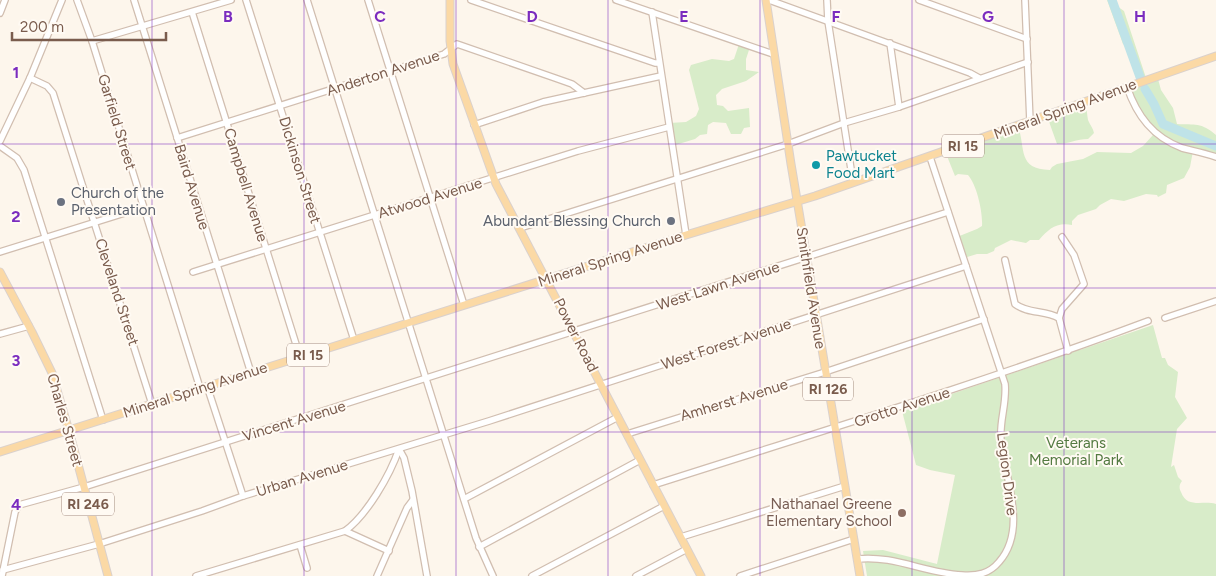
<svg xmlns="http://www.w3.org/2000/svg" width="1216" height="576" viewBox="0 0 1216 576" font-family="Figtree,sans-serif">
<rect width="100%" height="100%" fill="#fdf6ec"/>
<g fill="#d8ecc9">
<path d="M1107 0H1112L1114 4 1124 11 1147 81 1158 79 1161 90 1173 108 1177 124C1195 125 1201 122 1216 135V158L1193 151 1190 167 1184 178 1167 185 1166 193 1158 197 1157 195 1146 194 1124 201 1111 199 1100 205 1096 209 1078 215 1072 221V225C1056 222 1049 229 1039 240H1030L1026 243 1011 240 995 248 994 251 987 254H977L964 258 957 237 977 229 982 226C983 213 977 185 968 175L958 174 955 176 945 151 1018 126C1026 149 1017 169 1050 170L1052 167 1057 164 1083 159 1097 152 1131 153 1143 146 1153 135 1128 91 1143 82 1130 48 1123 44Z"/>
<path d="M739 44 750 47 746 59V70L759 72 746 81 722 89 716 95 717 105 723 106 728 111 749 108 750 127 744 128 741 134H731L726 123 713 122 708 125 707 134 700 135 695 139 672 146 669 123 686 122 696 116 699 109 689 70 691 65 712 59 729 61 734 59Z"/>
<path d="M1085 102C1087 109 1087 115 1088 120 1090 125 1093 128 1094 133L1088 139C1077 139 1068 144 1057 144L1047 116Z"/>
<path d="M1153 325 1162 358H1165L1168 365 1178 372 1175 397 1187 418 1177 429 1171 467 1174 465 1178 477 1182 481C1179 485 1179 488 1181 492 1187 509 1203 500 1216 504V576H867L863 551 883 550 937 564 955 475 930 470 916 465 902 411 1057 358V355L1079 348 1080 350Z"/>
</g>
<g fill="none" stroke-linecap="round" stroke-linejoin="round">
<g stroke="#bfe3e8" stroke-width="9">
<path d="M1112 0 1140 77"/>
<path d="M1145 89 1154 104 1163 124 1216 146"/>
</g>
<defs>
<g id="minor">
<path d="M77 0 92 41 200 388"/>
<path d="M134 0 251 373"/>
<path d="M246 0 354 340"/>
<path d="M307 0 476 538 493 576"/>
<path d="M368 0 464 305"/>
<path d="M471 0 655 63H659"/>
<path d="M616 0 773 54"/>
<path d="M769 0 970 73 979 78"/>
<path d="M827 0 828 21 853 182"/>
<path d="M919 0 1027 39"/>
<path d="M1025 0 1030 122"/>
<path d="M192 12 300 357"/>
<path d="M652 12 686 235"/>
<path d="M0 13 5 0"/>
<path d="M92 41 231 0"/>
<path d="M890 43 899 107"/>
<path d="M30 78 47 86 53 93 152 404"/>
<path d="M1127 87C1137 116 1153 137 1182 148 1194 151 1205 153 1216 157"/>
<path d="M474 125 543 102 661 76"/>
<path d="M177 138 444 54 457 44 555 78 572 84 584 93"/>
<path d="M0 141 30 78 62 0"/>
<path d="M0 146 17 158 24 170 103 420"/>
<path d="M520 228 788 144 844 123 899 107 1028 62"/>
<path d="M0 252 144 207"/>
<path d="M1005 260 1015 304C1028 314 1045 310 1059 318L1068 351"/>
<path d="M193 272 578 151 669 127"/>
<path d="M1059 318 1062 309 1084 284 1074 255 1062 237"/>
<path d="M1165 318 1216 301"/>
<path d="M0 334 29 326"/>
<path d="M207 386 243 496"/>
<path d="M627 434 825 372 984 319"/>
<path d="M399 449 404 458 412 491 427 576"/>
<path d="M653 485C819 432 985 382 1148 321"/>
<path d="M464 499 618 417"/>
<path d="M345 531 389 551"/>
<path d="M681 537 845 486"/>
<path d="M300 545 307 568"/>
<path d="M479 547 640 460"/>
<path d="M857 559C895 555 924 573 962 575 977 576 989 574 999 562 1028 529 1005 479 1001 441 999 421 1007 404 1005 384L930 157"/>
<path d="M3 570 99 544 202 511 243 496 489 421 966 266"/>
<path d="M2 576 15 512 19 505 84 487 948 212"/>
<path d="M196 576 345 531C367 515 390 475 399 449"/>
<path d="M377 576 407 508 413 500"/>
<path d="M532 576 664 506"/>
<path d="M636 576 687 549"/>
<path d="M740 576 854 539"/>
</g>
<g id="major">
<path d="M450 0V41L453 64 496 184 701 576"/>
<path d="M766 0 791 164 860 576"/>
<path d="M0 272 32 332 52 373 69 431 108 576"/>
<path d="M0 452 686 235 815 196 1216 56"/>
</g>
</defs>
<use href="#minor" stroke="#d1beb0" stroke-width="8"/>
<use href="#major" stroke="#dad1cd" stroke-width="9"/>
<use href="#minor" stroke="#fff" stroke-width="5.5"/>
<use href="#major" stroke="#fbd9a5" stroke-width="7"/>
</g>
<path fill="none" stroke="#7b2cbf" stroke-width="1" stroke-opacity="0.55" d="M152 0V576M304 0V576M456 0V576M608 0V576M760 0V576M912 0V576M1064 0V576M0 144H1216M0 288H1216M0 432H1216"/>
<circle fill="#0f9aa8" stroke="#fffaf3" stroke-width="2" cx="816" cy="165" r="5"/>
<g fill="#6b7280" stroke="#fffaf3" stroke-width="2">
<circle cx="61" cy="202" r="5"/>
<circle cx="671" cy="221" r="5"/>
</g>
<circle fill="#8d6e63" stroke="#fffaf3" stroke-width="2" cx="902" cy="513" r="5"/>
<g text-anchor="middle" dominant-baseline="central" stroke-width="4" stroke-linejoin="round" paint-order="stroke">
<g fill="#fffaf3" stroke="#a28b7f" stroke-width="1">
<rect x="942" y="134.5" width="42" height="23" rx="4"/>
<rect x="287" y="343.5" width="42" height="23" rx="4"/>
<rect x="803" y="377.5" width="50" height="23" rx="4"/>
<rect x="62" y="492.5" width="52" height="23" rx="4"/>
</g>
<g font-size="14" font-weight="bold" fill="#7a5c4d">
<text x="963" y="146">RI 15</text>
<text x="308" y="355">RI 15</text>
<text x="828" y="389">RI 126</text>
<text x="88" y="504">RI 246</text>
</g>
<g font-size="15" fill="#7a5c4d" stroke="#fffaf3">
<text transform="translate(383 73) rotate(-18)">Anderton Avenue</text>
<text transform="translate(1065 109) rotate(-20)">Mineral Spring Avenue</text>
<text transform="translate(117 122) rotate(73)">Garfield Street</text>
<text transform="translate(300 170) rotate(73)">Dickinson Street</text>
<text transform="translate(246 185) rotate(73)">Campbell Avenue</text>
<text transform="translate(192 187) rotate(73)">Baird Avenue</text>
<text transform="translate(430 198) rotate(-17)">Atwood Avenue</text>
<text transform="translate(610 259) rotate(-18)">Mineral Spring Avenue</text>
<text transform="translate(718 286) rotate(-18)">West Lawn Avenue</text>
<text transform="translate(811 288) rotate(81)">Smithfield Avenue</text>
<text transform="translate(117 292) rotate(72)">Cleveland Street</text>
<text transform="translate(576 335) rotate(63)">Power Road</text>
<text transform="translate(726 344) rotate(-18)">West Forest Avenue</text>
<text transform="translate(195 390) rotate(-18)">Mineral Spring Avenue</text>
<text transform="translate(734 400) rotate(-17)">Amherst Avenue</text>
<text transform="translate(902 407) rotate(-18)">Grotto Avenue</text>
<text transform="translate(65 420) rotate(74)">Charles Street</text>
<text transform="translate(294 421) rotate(-17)">Vincent Avenue</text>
<text transform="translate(1007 474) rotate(83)">Legion Drive</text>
<text transform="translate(302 478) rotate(-17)">Urban Avenue</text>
</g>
<g font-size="15" fill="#0d838f" stroke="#fffaf3" text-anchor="start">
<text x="826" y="156">Pawtucket<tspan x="826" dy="17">Food Mart</tspan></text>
</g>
<g font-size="15" fill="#5b616d" stroke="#fffaf3" text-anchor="start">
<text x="71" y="193">Church of the<tspan x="71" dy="17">Presentation</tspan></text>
<text x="661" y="221" text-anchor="end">Abundant Blessing Church</text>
</g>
<g font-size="15" fill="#537a41" stroke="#fffaf3">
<text x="1076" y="443">Veterans<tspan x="1076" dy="17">Memorial Park</tspan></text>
</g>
<g font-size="15" fill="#785e54" stroke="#fffaf3" text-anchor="end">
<text x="892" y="504">Nathanael Greene<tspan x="892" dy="17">Elementary School</tspan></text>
</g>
</g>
<g font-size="16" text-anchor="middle" font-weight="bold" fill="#7b2cbf" stroke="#fffaf3" stroke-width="4" stroke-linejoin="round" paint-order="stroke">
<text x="228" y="22">B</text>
<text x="380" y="22">C</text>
<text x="532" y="22">D</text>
<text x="684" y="22">E</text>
<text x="836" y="22">F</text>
<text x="988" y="22">G</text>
<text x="1140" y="22">H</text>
<text x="16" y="78">1</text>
<text x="16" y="222">2</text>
<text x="16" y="366">3</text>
<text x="16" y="510">4</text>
</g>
<path d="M12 32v8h154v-8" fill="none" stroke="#7a5c4d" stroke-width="2.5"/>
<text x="20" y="32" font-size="15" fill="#7a5c4d" stroke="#fffaf3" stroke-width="4" paint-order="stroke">200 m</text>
</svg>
